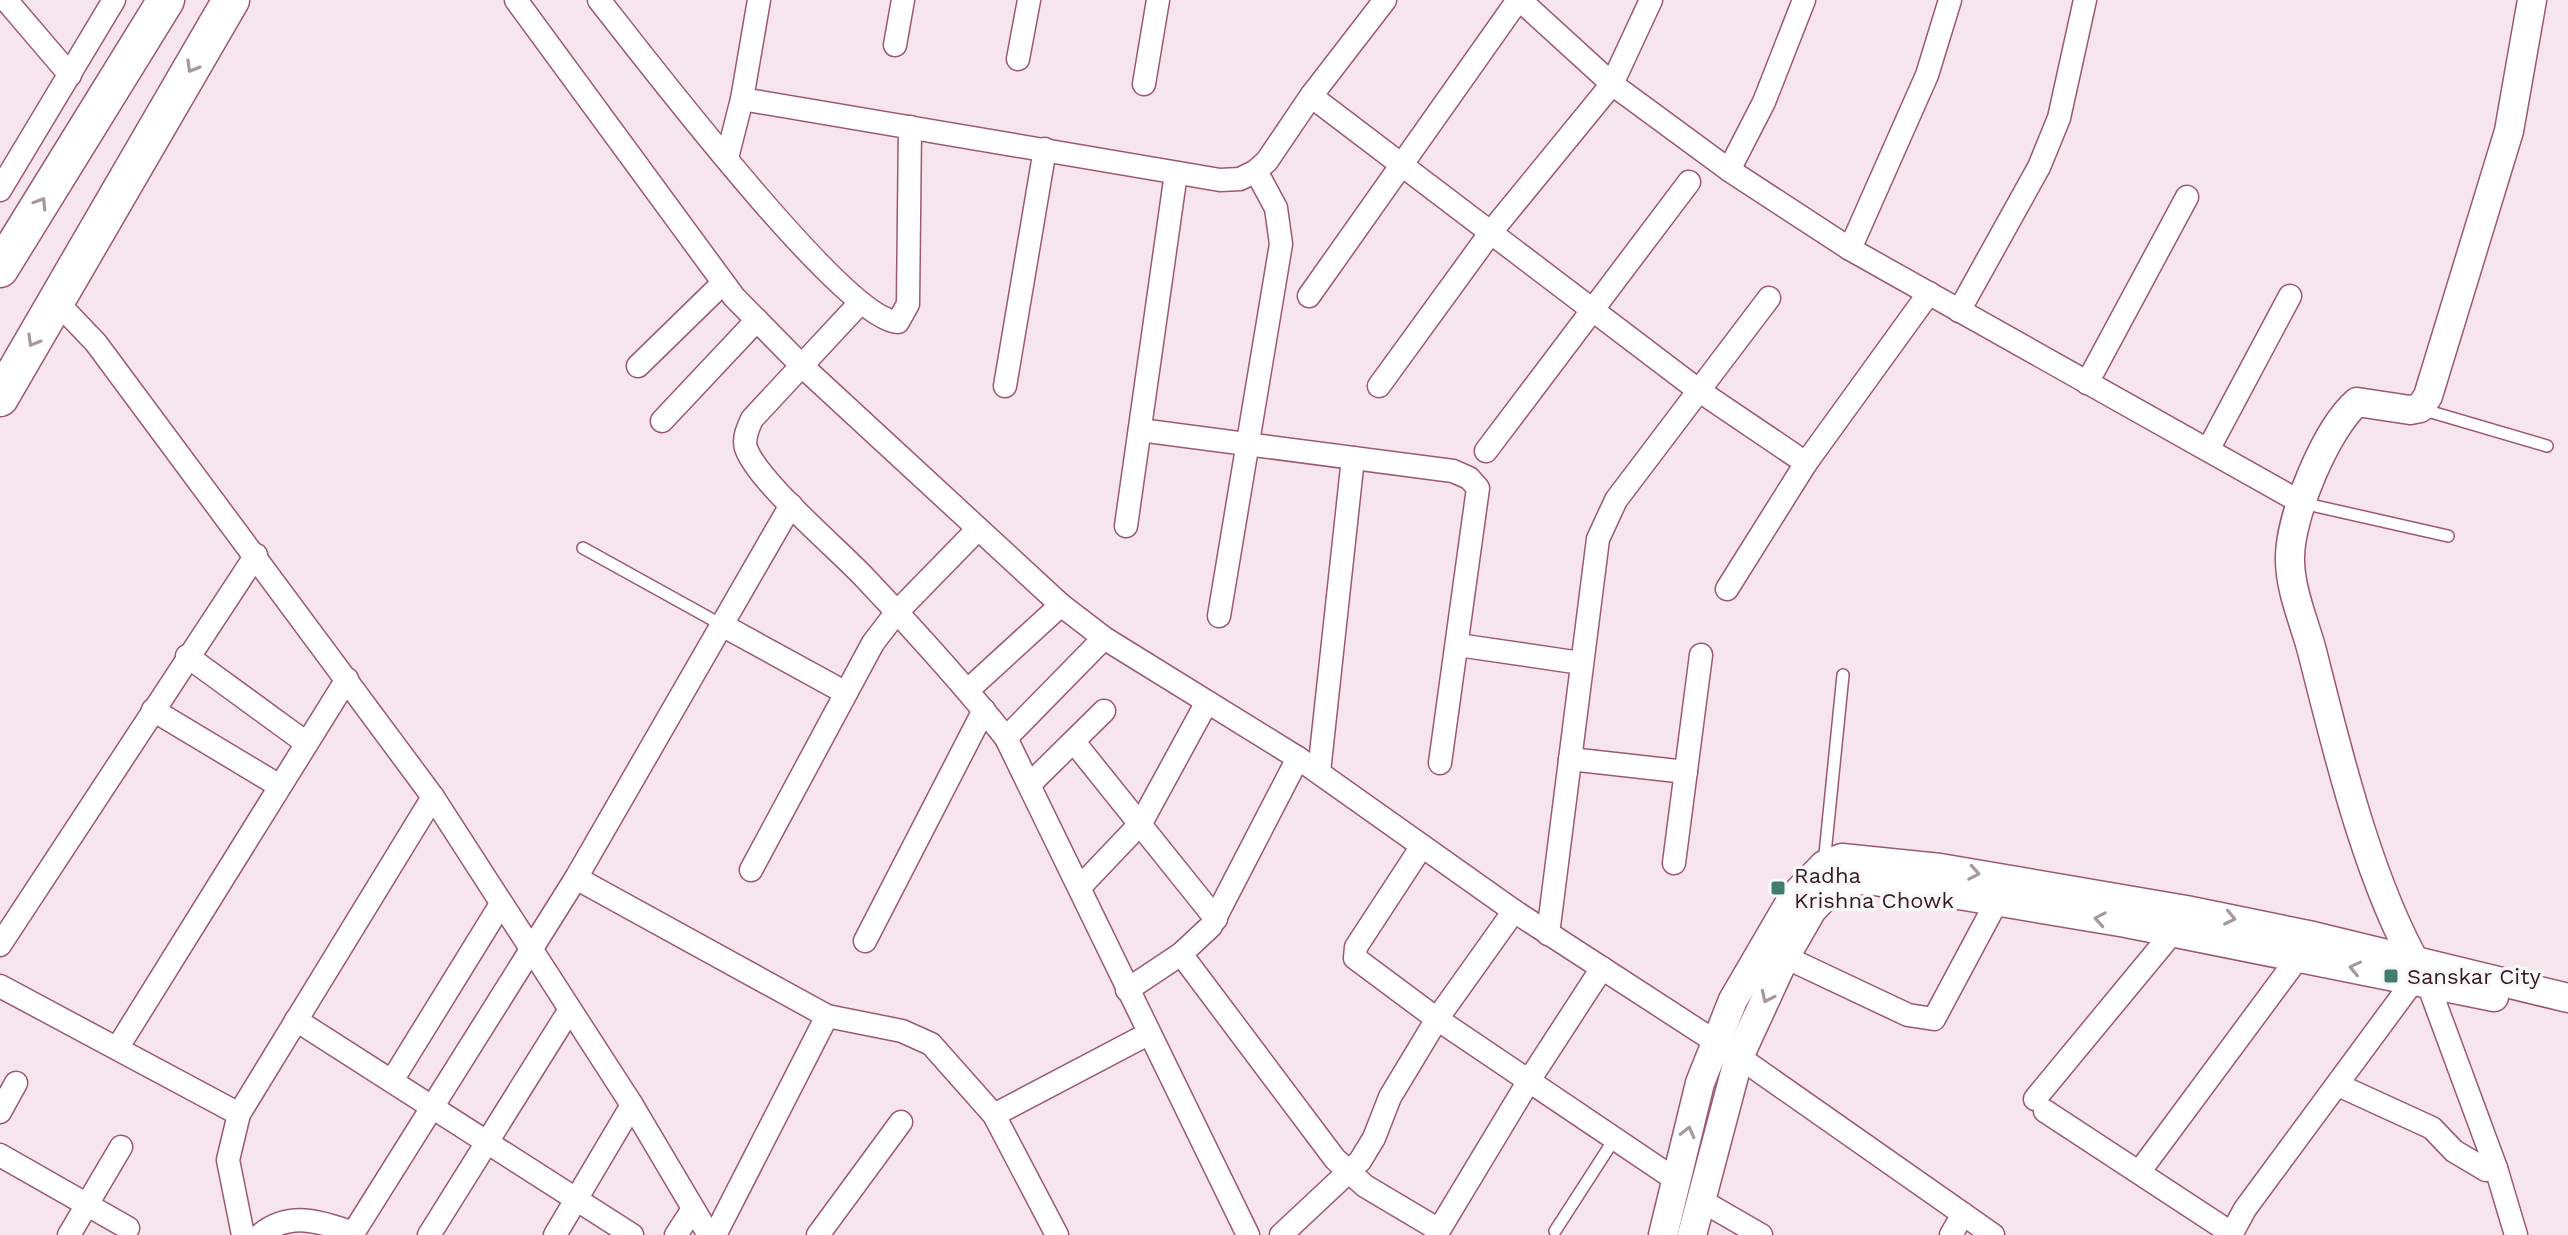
<svg xmlns="http://www.w3.org/2000/svg" width="2568" height="1235" viewBox="0 0 2568 1235" font-family="'Work Sans',sans-serif">
<rect width="100%" height="100%" fill="#f6e5ec"/>
<g fill="none" stroke-linecap="round" stroke-linejoin="round">
<defs>
<g id="service">
<path d="M2421 409 2547 446"/>
<path d="M2302 503 2448 536"/>
<path d="M583 548 722 625"/>
<path d="M1824 864 1843 675"/>
<path d="M1555 1231 1615 1138"/>
</g>
<g id="minor">
<path d="M6 0 70 75"/>
<path d="M516 0 734 297 801 365 1061 605 1104 638 1298 758 1514 911 1739 1057 1993 1235"/>
<path d="M599 0C641 53 844 320 898 322L908 304 910 127"/>
<path d="M1520 0 1612 84 1729 170 1850 249 2302 503"/>
<path d="M895 45 903 0"/>
<path d="M1018 59 1029 0"/>
<path d="M1144 84 1158 0"/>
<path d="M1311 96 1698 390 1806 463"/>
<path d="M742 99 1220 180 1240 179 1256 171 1267 161 1311 96 1385 0"/>
<path d="M727 158 742 99 759 0"/>
<path d="M1729 170 1764 102 1804 0"/>
<path d="M0 190 114 0"/>
<path d="M1850 249 1927 75 1950 0"/>
<path d="M1309 296 1518 0"/>
<path d="M56 301 96 343 433 797 632 1105 709 1235"/>
<path d="M860 303 752 419C748 428 743 438 746 448 757 481 838 549 865 578 914 630 962 682 1006 738L1248 1235"/>
<path d="M1959 311 2039 167 2059 118 2085 0"/>
<path d="M638 366 723 283"/>
<path d="M2087 383 2187 197"/>
<path d="M1005 386 1045 149"/>
<path d="M1379 386 1491 232 1612 84 1651 0"/>
<path d="M662 421 757 320"/>
<path d="M1140 430 1453 471 1469 478 1478 488 1440 763"/>
<path d="M2209 448 2290 296"/>
<path d="M1486 451 1689 182"/>
<path d="M1126 526 1176 173"/>
<path d="M1727 589 1806 463 1929 293"/>
<path d="M1219 616 1281 244 1276 208 1256 171"/>
<path d="M722 625 846 693"/>
<path d="M1458 645 1581 663"/>
<path d="M187 656 305 742"/>
<path d="M968 690 1061 605"/>
<path d="M153 710 278 785"/>
<path d="M1006 738 1104 638"/>
<path d="M1074 742 1216 919"/>
<path d="M1570 759 1686 772"/>
<path d="M1319 772 1353 458"/>
<path d="M1030 784 1104 711"/>
<path d="M1422 846 1356 947 1355 958 1437 1019 1676 1180"/>
<path d="M1674 863 1701 655"/>
<path d="M751 870 873 643 896 613 978 529"/>
<path d="M576 878 827 1016 902 1031 931 1044 994 1115 1057 1235"/>
<path d="M1080 887 1141 823 1207 702"/>
<path d="M1548 934 1598 539 1616 500 1769 298"/>
<path d="M865 941 984 710"/>
<path d="M0 945 256 555"/>
<path d="M1181 954 1335 1159 1365 1186 1439 1230"/>
<path d="M1785 957 1908 1015 1934 1019 1997 901"/>
<path d="M2428 984 2496 1168 2516 1235"/>
<path d="M0 986 239 1114"/>
<path d="M1127 990 1181 954 1211 926 1298 758"/>
<path d="M296 1020 632 1235"/>
<path d="M118 1047 347 679"/>
<path d="M393 1079 501 904"/>
<path d="M2338 1085 2432 1128 2454 1151 2486 1170 2496 1168"/>
<path d="M2035 1099 2173 932"/>
<path d="M2045 1111 2231 1233"/>
<path d="M0 1112 16 1083"/>
<path d="M994 1115 1148 1034"/>
<path d="M0 1155 128 1228"/>
<path d="M2140 1171 2306 947"/>
<path d="M1702 1201 1761 1235"/>
<path d="M69 1235 121 1147"/>
<path d="M243 1235 228 1160 239 1114 433 797"/>
<path d="M260 1235C289 1211 320 1221 353 1233"/>
<path d="M352 1235 576 878 791 505"/>
<path d="M429 1235 569 1011"/>
<path d="M555 1235 632 1105"/>
<path d="M676 1235 693 1209"/>
<path d="M715 1235 827 1016"/>
<path d="M818 1235 901 1122"/>
<path d="M1281 1235 1360 1161 1374 1138 1390 1097 1437 1019 1514 911"/>
<path d="M1436 1235 1530 1079 1602 968"/>
<path d="M1951 1235 1963 1214"/>
<path d="M2231 1235 2245 1209 2414 980"/>
</g>
<g id="tertiary">
<path d="M2419 969C2368 881 2337 750 2312 651 2304 621 2289 588 2290 556 2291 514 2326 429 2357 402L2410 410 2420 408 2428 396 2509 131 2532 0"/>
<path d="M1663 1235 1700 1083 1733 1000 1793 897 1824 865 1842 858 1940 868 2186 910 2313 936 2568 998"/>
<path d="M1692 1235 1739 1057 1785 957 1812 910 1831 890 1850 881 1869 880 2126 923 2494 997"/>
</g>
<g id="trunk">
<path d="M0 269 166 0"/>
<path d="M0 398 231 0"/>
</g>
</defs>
<use href="#service" stroke="#9d5776" stroke-width="14"/>
<use href="#minor" stroke="#9d5776" stroke-width="25"/>
<use href="#tertiary" stroke="#9d5776" stroke-width="31"/>
<use href="#trunk" stroke="#9d5776" stroke-width="39"/>
<use href="#service" stroke="#fff" stroke-width="11"/>
<use href="#minor" stroke="#fff" stroke-width="22"/>
<use href="#tertiary" stroke="#fff" stroke-width="28"/>
<use href="#trunk" stroke="#fff" stroke-width="36"/>
</g>
<defs><path id="oneway-chevron" d="M-2-3.5L2.5 0L-2 3.5" fill="none" stroke-width="1.6" stroke-linecap="round" stroke-linejoin="round" transform="scale(2)"/></defs>
<g stroke="#a5989e">
<use href="#oneway-chevron" transform="translate(192 67) rotate(120)"/>
<use href="#oneway-chevron" transform="translate(41 203) rotate(-58)"/>
<use href="#oneway-chevron" transform="translate(33 341) rotate(120)"/>
<use href="#oneway-chevron" transform="translate(1974 873) rotate(10)"/>
<use href="#oneway-chevron" transform="translate(2230 918) rotate(12)"/>
<use href="#oneway-chevron" transform="translate(2100 919) rotate(-170)"/>
<use href="#oneway-chevron" transform="translate(2355 968) rotate(-167)"/>
<use href="#oneway-chevron" transform="translate(1767 997) rotate(115)"/>
<use href="#oneway-chevron" transform="translate(1688 1132) rotate(-76)"/>
</g>
<g fill="#3f7e6c" stroke="#f8f8f8" stroke-width="3">
<rect x="1770" y="880" width="16" height="16" rx="4"/>
<rect x="2383" y="968" width="16" height="16" rx="4"/>
</g>
<g text-anchor="middle" dominant-baseline="central" stroke-width="7" stroke-linejoin="round" paint-order="stroke">
<g font-size="22" fill="#371a27" stroke="#f8f8f8" text-anchor="start">
<text x="1794" y="875">Radha<tspan x="1794" dy="25">Krishna Chowk</tspan></text>
<text x="2407" y="976">Sanskar City</text>
</g>
</g>
</svg>
